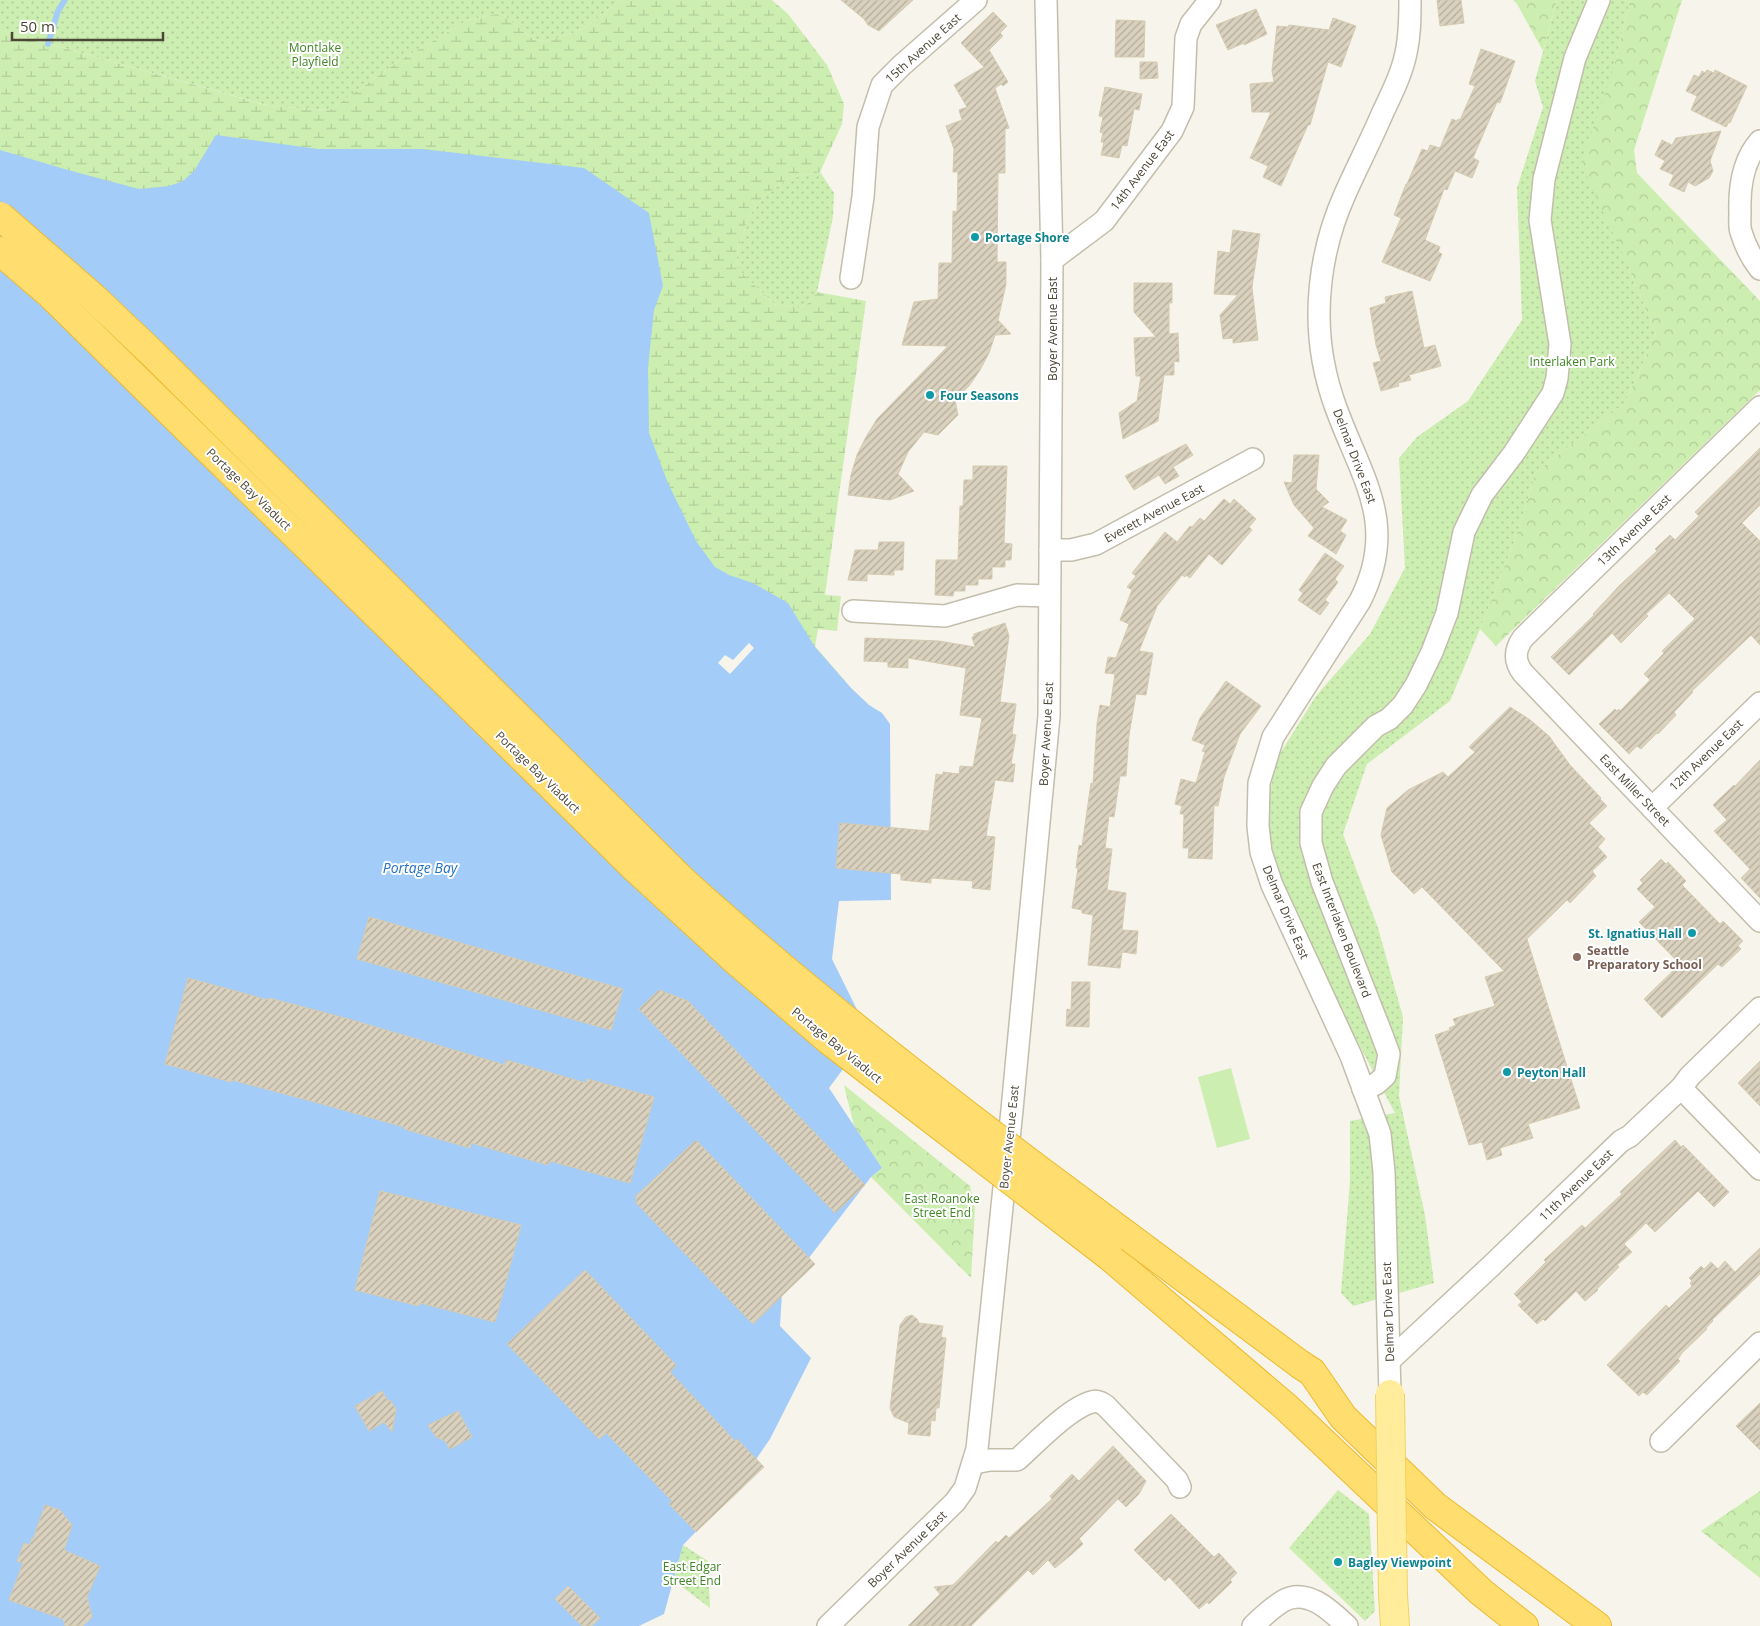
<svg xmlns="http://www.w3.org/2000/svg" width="1760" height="1626" viewBox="0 0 1760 1626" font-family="'Open Sans',sans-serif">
<defs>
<pattern id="green-dots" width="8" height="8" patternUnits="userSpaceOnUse" patternTransform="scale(1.25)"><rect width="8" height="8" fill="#cceeb1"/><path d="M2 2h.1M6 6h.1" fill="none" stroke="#b1cd99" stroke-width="1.8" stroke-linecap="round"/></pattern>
<pattern id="forest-crowns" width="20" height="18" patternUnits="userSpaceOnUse" patternTransform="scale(1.25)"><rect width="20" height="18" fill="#cceeb1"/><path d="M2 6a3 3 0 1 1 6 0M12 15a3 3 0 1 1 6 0" fill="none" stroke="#b1cd99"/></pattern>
<pattern id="wetland-marsh" width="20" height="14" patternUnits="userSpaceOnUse" patternTransform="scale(1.25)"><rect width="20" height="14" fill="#cceeb1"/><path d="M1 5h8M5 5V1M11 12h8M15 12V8" fill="none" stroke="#b1cd99"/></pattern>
<pattern id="building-hatch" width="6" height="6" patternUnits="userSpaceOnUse" patternTransform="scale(1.25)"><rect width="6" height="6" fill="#dad2bf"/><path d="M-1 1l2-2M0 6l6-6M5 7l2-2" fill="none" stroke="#b3ac9c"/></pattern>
</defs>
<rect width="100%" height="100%" fill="#f7f4eb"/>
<g fill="url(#green-dots)">
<path d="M0 0H621L583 29 546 42 533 39 501 13 468 20 399 61 330 110 270 106 0 30Z"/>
<path d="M1557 0H1630L1614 67 1629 268 1656 334 1625 403 1536 472 1515 540 1480 629 1450 701 1367 764 1343 834 1378 928 1403 1017 1399 1096 1425 1215 1434 1283 1353 1306 1341 1293 1350 1181V1121L1395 1113 1329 988 1277 871 1266 816 1276 760 1316 696 1370 634 1405 568 1399 458 1417 437 1468 401 1522 320 1517 188 1543 107 1535 81Z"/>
<path d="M820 172 834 193 833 217 817 292 807 304 800 308 774 304 738 269 737 255 748 218 765 195 789 178Z"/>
<path d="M1338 1490 1369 1514 1375 1611 1365 1621 1289 1548Z"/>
<path d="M683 1545 708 1561 710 1608 673 1580Z"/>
</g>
<g fill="url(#forest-crowns)">
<path d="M1513 0H1557L1543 51 1517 4Z"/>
<path d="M1630 0H1682L1634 150 1637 173 1760 301V390L1496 646 1480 629 1515 540 1536 472 1625 403 1656 334 1629 268 1581 164 1614 67Z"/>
<path d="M844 1085 970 1186 975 1209 971 1278 871 1177 882 1168 854 1126Z"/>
<path d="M1760 1491V1578L1701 1531Z"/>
</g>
<path fill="url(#wetland-marsh)" d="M621 0H772L788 14 827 65 844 104 842 124 820 172 789 178 765 195 748 218 737 255 738 269 774 304 800 308 807 304 817 292 866 301 825 595 841 596 837 631 818 629 815 646 851 688 869 705 0 198V30L269 106 330 110 399 61 468 20 501 13 533 39 546 42 583 29Z"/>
<path fill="#cceeb1" d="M1231 1068 1250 1139 1217 1148 1198 1077Z"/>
<path fill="#a3cdf8" d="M216 135 318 149H423L584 168 649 213 663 286 654 310 648 368 649 433 668 483 696 541 715 567 729 575 753 583 788 603 815 647 851 688 869 705 882 713 890 724 891 900 839 901 832 959 869 1034 829 1088 882 1168 871 1177 782 1293 780 1326 811 1358 770 1439 729 1498 683 1545 664 1614 639 1626H0V150L68 170 139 189 169 186 183 181 194 171Z"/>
<path fill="#f7f4eb" d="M749 643 754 648 730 674 718 663 725 655 733 660Z"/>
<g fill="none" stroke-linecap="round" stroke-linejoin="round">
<path stroke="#a3cdf8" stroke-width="6" d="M48 44 58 11 65 0"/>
</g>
<g fill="url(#building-hatch)" stroke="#d5cbb1">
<path d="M841 0H913L879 31 868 25 864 19Z"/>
<path d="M1437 0H1461L1464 23 1440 26Z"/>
<path d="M1256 9 1267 34 1244 45V43L1228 50 1216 25Z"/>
<path d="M993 12 1007 26 1000 33 1003 36 989 50 1008 82 1003 86 1001 84 995 88 1009 128 1005 129V173H998L997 262H1006V284L998 320 1011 334 995 335 989 353 980 370 969 386 955 400 958 415 938 435 924 432 908 452 898 474 914 491 890 500 848 495 851 475 857 455 866 437 877 419 948 346 902 345 914 302 938 299 939 263H952L953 211 957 212 958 172H953L954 149 946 126 962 120 959 110 967 107 954 85 984 67 961 43Z"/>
<path d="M1333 18 1356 26 1341 67 1328 62 1310 125H1308L1281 186 1263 177 1268 166 1250 158 1271 112H1252L1250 84 1274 82 1272 71 1277 26 1288 27 1289 25 1329 30Z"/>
<path d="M1116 20 1145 21 1144 57H1115Z"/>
<path d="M1481 49 1515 61 1500 103 1497 102 1473 158 1479 161 1472 178 1455 171 1447 190 1444 189 1425 240 1440 247 1438 252 1442 254 1430 281 1382 262 1401 218 1394 215 1406 184H1407L1422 149 1428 151 1430 145 1440 148 1452 119 1457 121 1458 119 1460 120 1475 86 1469 84Z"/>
<path d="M1140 62H1157L1158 78 1140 79Z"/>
<path d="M1707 70 1714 73 1715 70 1747 86 1730 123 1729 122 1726 127 1691 110 1697 96 1686 91 1694 75 1699 77 1702 71 1705 73Z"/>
<path d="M1105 87 1142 94 1139 110 1134 109 1127 146 1122 145 1119 158 1101 155 1104 142H1101L1103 133 1100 132 1103 117 1099 116Z"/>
<path d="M1721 131 1710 161 1713 171 1709 178 1695 186 1688 182 1684 192 1669 185 1674 175 1660 169 1665 161 1655 155 1662 140 1672 145 1676 138Z"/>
<path d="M1233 230 1260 234 1252 287 1258 340 1233 343V338L1223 339 1220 315 1238 295 1214 294 1218 251 1230 253Z"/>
<path d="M1134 283H1172V303H1169V334L1178 333 1179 362 1174 361V375H1164L1158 421 1123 439 1119 413 1137 401 1141 376H1136L1134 338 1156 337 1134 312Z"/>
<path d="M1412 291 1424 348 1435 345 1441 366 1409 375 1411 380 1398 383 1399 386 1381 391 1373 363 1381 361 1376 345 1370 308 1386 303 1385 297Z"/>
<path d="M1186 444 1193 455 1173 467 1179 476 1165 484 1159 475 1134 490 1125 476Z"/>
<path d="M1760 448V505L1742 523 1760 541V645L1751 635 1692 691 1693 692 1674 712 1676 715 1658 734 1657 733 1641 749 1637 746 1629 754 1599 724 1615 709 1617 711 1619 709 1620 711 1650 680 1644 674 1664 653 1662 651 1695 619 1669 593 1646 614 1648 616 1621 643 1612 633 1569 675 1551 657 1594 615 1593 614 1620 585 1657 551 1655 549 1670 535 1675 540 1699 516 1695 512Z"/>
<path d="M1294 455H1319L1316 489 1329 502 1322 507 1347 520 1340 531 1346 535 1336 554 1308 536 1314 528 1294 505 1284 482 1292 483Z"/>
<path d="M973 466H1007L1004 543 1012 544 1011 560H1005V567H992V579H978V585H965V591H954L953 596 935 595 936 560H958L960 506H963L964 480H973Z"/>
<path d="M1224 499 1230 504 1234 499 1256 519 1249 527 1252 530 1222 565 1209 554 1190 578 1186 575 1185 577 1182 575 1157 606 1139 651 1153 653 1146 695 1136 694 1129 735 1126 776H1120L1114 817 1109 816 1105 848 1112 849 1107 890 1126 893 1122 930 1138 931 1136 954 1122 952 1120 968 1088 965 1093 915 1082 913V910L1072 908 1078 868H1076L1079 845 1082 846 1091 783 1093 784 1097 724 1100 705 1110 707 1115 674 1105 673 1108 657 1116 658 1129 624 1120 620 1132 590 1127 587 1136 576 1132 573 1165 532 1177 542 1190 526 1192 527 1200 518 1204 521Z"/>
<path d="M879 542H904L903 570H894V575L867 574V581L848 580 855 550H878Z"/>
<path d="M1325 553 1344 566 1335 579 1338 582 1325 600 1329 603 1320 615 1298 600 1303 593 1299 590Z"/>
<path d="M1005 623 1009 636 1000 702 1016 704 1012 734 1016 735 1011 764H1015L1013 782 995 780 986 836 995 837 990 890 972 888 973 881 931 878V883L901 880V874L836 868 840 823 929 831 936 774 943 775V772L959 774 960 766 973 767 982 718 960 715 966 668 908 658V668L888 667V662L864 661 865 638 939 641 975 647 972 637 974 636V634Z"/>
<path d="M1226 681 1261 706 1240 734 1224 777 1218 806 1214 805 1212 859 1188 858 1189 848H1183L1184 814H1180L1182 806 1175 804 1181 779 1196 783 1205 752 1202 751 1205 745 1192 740 1200 718Z"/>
<path d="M1510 707 1529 719 1549 736 1570 765 1601 798 1600 799 1607 806 1589 823 1605 839 1598 847 1607 857 1592 871 1596 876 1570 903 1567 900 1527 939 1580 1108 1528 1124 1533 1138 1500 1148 1502 1155 1487 1160 1482 1142 1469 1145 1435 1035 1450 1030 1449 1028 1456 1025 1453 1019 1495 1006 1485 977 1504 971 1422 887 1414 894 1392 872 1381 835 1387 808 1408 790 1443 772 1448 777 1475 752 1469 747Z"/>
<path d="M1760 760V898L1741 878 1750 869 1714 831 1727 820 1713 805 1734 785 1735 786Z"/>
<path d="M1661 859 1666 864 1668 862 1686 881 1682 885 1720 924 1723 921 1743 941 1738 946 1741 949 1722 967 1718 964 1662 1018 1644 999 1680 964 1639 922 1655 907 1637 889 1643 883 1640 880Z"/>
<path d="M369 917 623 989 611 1030 357 959Z"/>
<path d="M188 978 268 1000 269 998 345 1018 505 1065 506 1060 586 1083 587 1079 654 1097 630 1183 550 1161 548 1165 471 1143 470 1148 404 1129V1127L311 1101 232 1080 231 1082 165 1064Z"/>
<path d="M1072 982H1090L1089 1027 1066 1026 1067 1009 1071 1010Z"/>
<path d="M659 990 688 1001 865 1185 835 1213 639 1009Z"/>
<path d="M1760 1061V1106L1738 1083Z"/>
<path d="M696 1140 815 1264 753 1324 636 1203V1196Z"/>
<path d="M1675 1140 1681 1147 1683 1145 1729 1192 1714 1207 1698 1191 1655 1232 1646 1223 1624 1244 1632 1252 1617 1265 1619 1267 1597 1289 1598 1290 1585 1301 1576 1291 1545 1321 1543 1319 1537 1324 1518 1305 1522 1302 1514 1294 1546 1262 1544 1260 1582 1225 1585 1228 1622 1194 1620 1192Z"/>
<path d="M380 1191 521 1225 495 1322 420 1303 419 1306 355 1290Z"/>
<path d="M1760 1248V1274L1712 1320 1713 1321 1706 1328 1707 1329 1682 1353 1678 1359 1680 1361 1647 1395 1643 1392 1639 1396 1607 1365 1666 1305 1669 1308 1692 1286 1690 1283 1692 1281 1689 1278 1701 1266 1704 1269 1711 1262 1718 1269 1725 1261 1735 1272Z"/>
<path d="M585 1270 676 1365 670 1372 735 1441 737 1439 764 1467 696 1532 669 1504 672 1501 606 1433 599 1439 507 1344Z"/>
<path d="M912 1315 917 1319 919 1323 943 1326 941 1337 946 1338 939 1408H936L935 1421 931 1420 930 1436 908 1434 909 1423 894 1417 890 1408 900 1325 906 1317Z"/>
<path d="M382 1391 388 1401 390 1400 396 1409 392 1432 384 1422 369 1431 355 1406Z"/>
<path d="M1760 1403V1450L1736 1426Z"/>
<path d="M458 1411 472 1437 450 1449 445 1441 436 1437 428 1425Z"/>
<path d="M1113 1446 1146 1481 1139 1494 1126 1507 1118 1499 1079 1539 1083 1544 1071 1555 1055 1568 1048 1560 1033 1575 1028 1570 971 1626H908L940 1594 934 1587 953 1585 996 1541 998 1543 1006 1535 1009 1538 1052 1499 1050 1496 1072 1474 1079 1481Z"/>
<path d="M45 1505 60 1510 72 1525 64 1550 100 1566 87 1597 92 1617 83 1626H65L63 1619 9 1600 23 1563 17 1561 24 1543 30 1545 32 1538 33 1539Z"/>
<path d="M1171 1514 1214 1557 1219 1553 1237 1573 1230 1580 1232 1582 1209 1604 1207 1602 1199 1609 1169 1577 1165 1581 1134 1550Z"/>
<path d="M568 1586 600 1618 592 1626H582L555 1599Z"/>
</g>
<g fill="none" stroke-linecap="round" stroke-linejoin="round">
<defs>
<g id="minor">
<path d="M1760 141C1743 160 1739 187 1740 213 1740 219 1739 226 1741 232 1745 245 1752 259 1760 269"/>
<path d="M1052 260 1104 221 1172 131 1183 107 1186 38 1191 24 1210 0"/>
<path d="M851 278 863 197 868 127 882 85 902 65 976 0"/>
<path d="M1760 407 1523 638C1514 651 1514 661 1523 673L1760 921"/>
<path d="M1050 550H1071L1096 544 1253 459"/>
<path d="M853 611 945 616 1017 595 1049 596"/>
<path d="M1652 808 1760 703"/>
<path d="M1681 1088 1760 1169"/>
<path d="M1363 1089 1376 1084 1385 1076 1389 1054 1382 1035 1322 882 1311 843V812L1323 786 1336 766 1376 726 1389 719 1403 705 1416 685 1432 652 1447 613 1464 532 1482 495 1514 453 1553 393 1557 378 1560 344 1540 220 1544 179 1575 58 1599 0"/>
<path d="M1390 1360 1490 1267 1621 1141 1630 1136 1681 1088 1690 1076 1760 1008"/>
<path d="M1390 1394 1384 1172 1380 1134 1351 1056 1272 885 1261 852 1258 826 1259 783 1273 737 1360 601C1399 524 1362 479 1336 408 1325 378 1319 347 1319 315 1319 274 1328 232 1345 194 1357 167 1371 140 1383 112 1392 93 1402 73 1406 53 1410 35 1410 18 1410 0"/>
<path d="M1661 1441 1760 1343"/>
<path d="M974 1463 990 1460H1017C1034 1445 1070 1407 1092 1402 1097 1400 1102 1403 1106 1406L1177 1480 1180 1487"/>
<path d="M828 1626 955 1502 965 1488 977 1449 1012 1110 1049 716 1052 260 1046 0"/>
<path d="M1253 1626C1262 1617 1272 1608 1283 1601 1307 1587 1331 1611 1347 1626"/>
</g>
<path id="major" d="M1392 1535 1393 1595 1395 1626"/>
<g id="highway">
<path d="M1109 1256 1286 1407 1481 1592 1524 1626"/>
<path d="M1301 1365 1312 1372 1343 1417 1435 1506 1597 1626"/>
</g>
</defs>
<use href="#minor" stroke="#c3beac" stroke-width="24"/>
<use href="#major" stroke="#f0d360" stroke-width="30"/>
<use href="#highway" stroke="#edba2f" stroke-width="30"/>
<use href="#minor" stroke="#fff" stroke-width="21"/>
<use href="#major" stroke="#ffed9c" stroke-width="28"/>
<use href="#highway" stroke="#ffdd6e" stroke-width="28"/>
<defs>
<path id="major-bridge" d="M1390 1394 1392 1535"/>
<g id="highway-bridge">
<path d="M0 216 93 297 153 354 684 882C798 985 919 1079 1042 1172 1128 1236 1214 1301 1301 1365"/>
<path d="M0 251 51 295 635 868 734 959 830 1041 1109 1256"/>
</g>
</defs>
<use href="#major-bridge" stroke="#f0d360" stroke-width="30" stroke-linecap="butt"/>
<use href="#highway-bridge" stroke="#edba2f" stroke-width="30" stroke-linecap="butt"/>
<use href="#major-bridge" stroke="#ffed9c" stroke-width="28"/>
<use href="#highway-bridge" stroke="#ffdd6e" stroke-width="28"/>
</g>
<g fill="#0f9aa8" stroke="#fff" stroke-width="2">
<circle cx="975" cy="237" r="5"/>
<circle cx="930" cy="395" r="5"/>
<circle cx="1692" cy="933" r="5"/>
<circle cx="1507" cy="1072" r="5"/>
<circle cx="1338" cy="1562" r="5"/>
</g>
<circle fill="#8d6e63" stroke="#fff" stroke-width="2" cx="1577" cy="957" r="5"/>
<g text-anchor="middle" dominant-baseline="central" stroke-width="4" stroke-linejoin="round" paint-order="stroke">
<g font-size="12" fill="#3f8523" stroke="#fff">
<text x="315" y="47">Montlake<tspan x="315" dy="14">Playfield</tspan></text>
<text x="1572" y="361">Interlaken Park</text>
<text x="942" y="1198">East Roanoke<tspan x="942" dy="14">Street End</tspan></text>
<text x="692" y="1566">East Edgar<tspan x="692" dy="14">Street End</tspan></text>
</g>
<g font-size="12" fill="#4c4637" stroke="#fff">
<text transform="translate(923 48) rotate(-42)">15th Avenue East</text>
<text transform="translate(1142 170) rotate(-53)">14th Avenue East</text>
<text transform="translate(1052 329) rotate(-90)">Boyer Avenue East</text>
<text transform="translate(1355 456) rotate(69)">Delmar Drive East</text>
<text transform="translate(249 489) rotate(44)">Portage Bay Viaduct</text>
<text transform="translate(1154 513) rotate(-28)">Everett Avenue East</text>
<text transform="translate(1634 530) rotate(-44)">13th Avenue East</text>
<text transform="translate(1046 734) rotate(-87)">Boyer Avenue East</text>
<text transform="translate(1706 755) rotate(-44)">12th Avenue East</text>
<text transform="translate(538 772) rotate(44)">Portage Bay Viaduct</text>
<text transform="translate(1635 790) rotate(46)">East Miller Street</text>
<text transform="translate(1286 912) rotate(67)">Delmar Drive East</text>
<text transform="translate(1342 930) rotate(69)">East Interlaken Boulevard</text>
<text transform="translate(837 1045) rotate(39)">Portage Bay Viaduct</text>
<text transform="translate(1009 1137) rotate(-84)">Boyer Avenue East</text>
<text transform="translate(1576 1185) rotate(-44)">11th Avenue East</text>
<text transform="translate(1388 1312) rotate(-92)">Delmar Drive East</text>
<text transform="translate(907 1549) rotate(-44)">Boyer Avenue East</text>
</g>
<g font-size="12" font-weight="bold" fill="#0d838f" stroke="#fff" text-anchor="start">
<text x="985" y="237">Portage Shore</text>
<text x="940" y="395">Four Seasons</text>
<text x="1682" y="933" text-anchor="end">St. Ignatius Hall</text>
<text x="1517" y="1072">Peyton Hall</text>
<text x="1348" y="1562">Bagley Viewpoint</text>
</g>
<g font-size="12" font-weight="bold" fill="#785e54" stroke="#fff" text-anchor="start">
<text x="1587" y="950">Seattle<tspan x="1587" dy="14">Preparatory School</tspan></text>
</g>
<g font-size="14" font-style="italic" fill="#2471c4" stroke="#fff">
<text x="420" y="867">Portage Bay</text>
</g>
</g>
<path d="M12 32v8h151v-8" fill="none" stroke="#4c4637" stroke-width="2.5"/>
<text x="20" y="32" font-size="15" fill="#4c4637" stroke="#ffffff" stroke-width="4" paint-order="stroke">50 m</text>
</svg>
